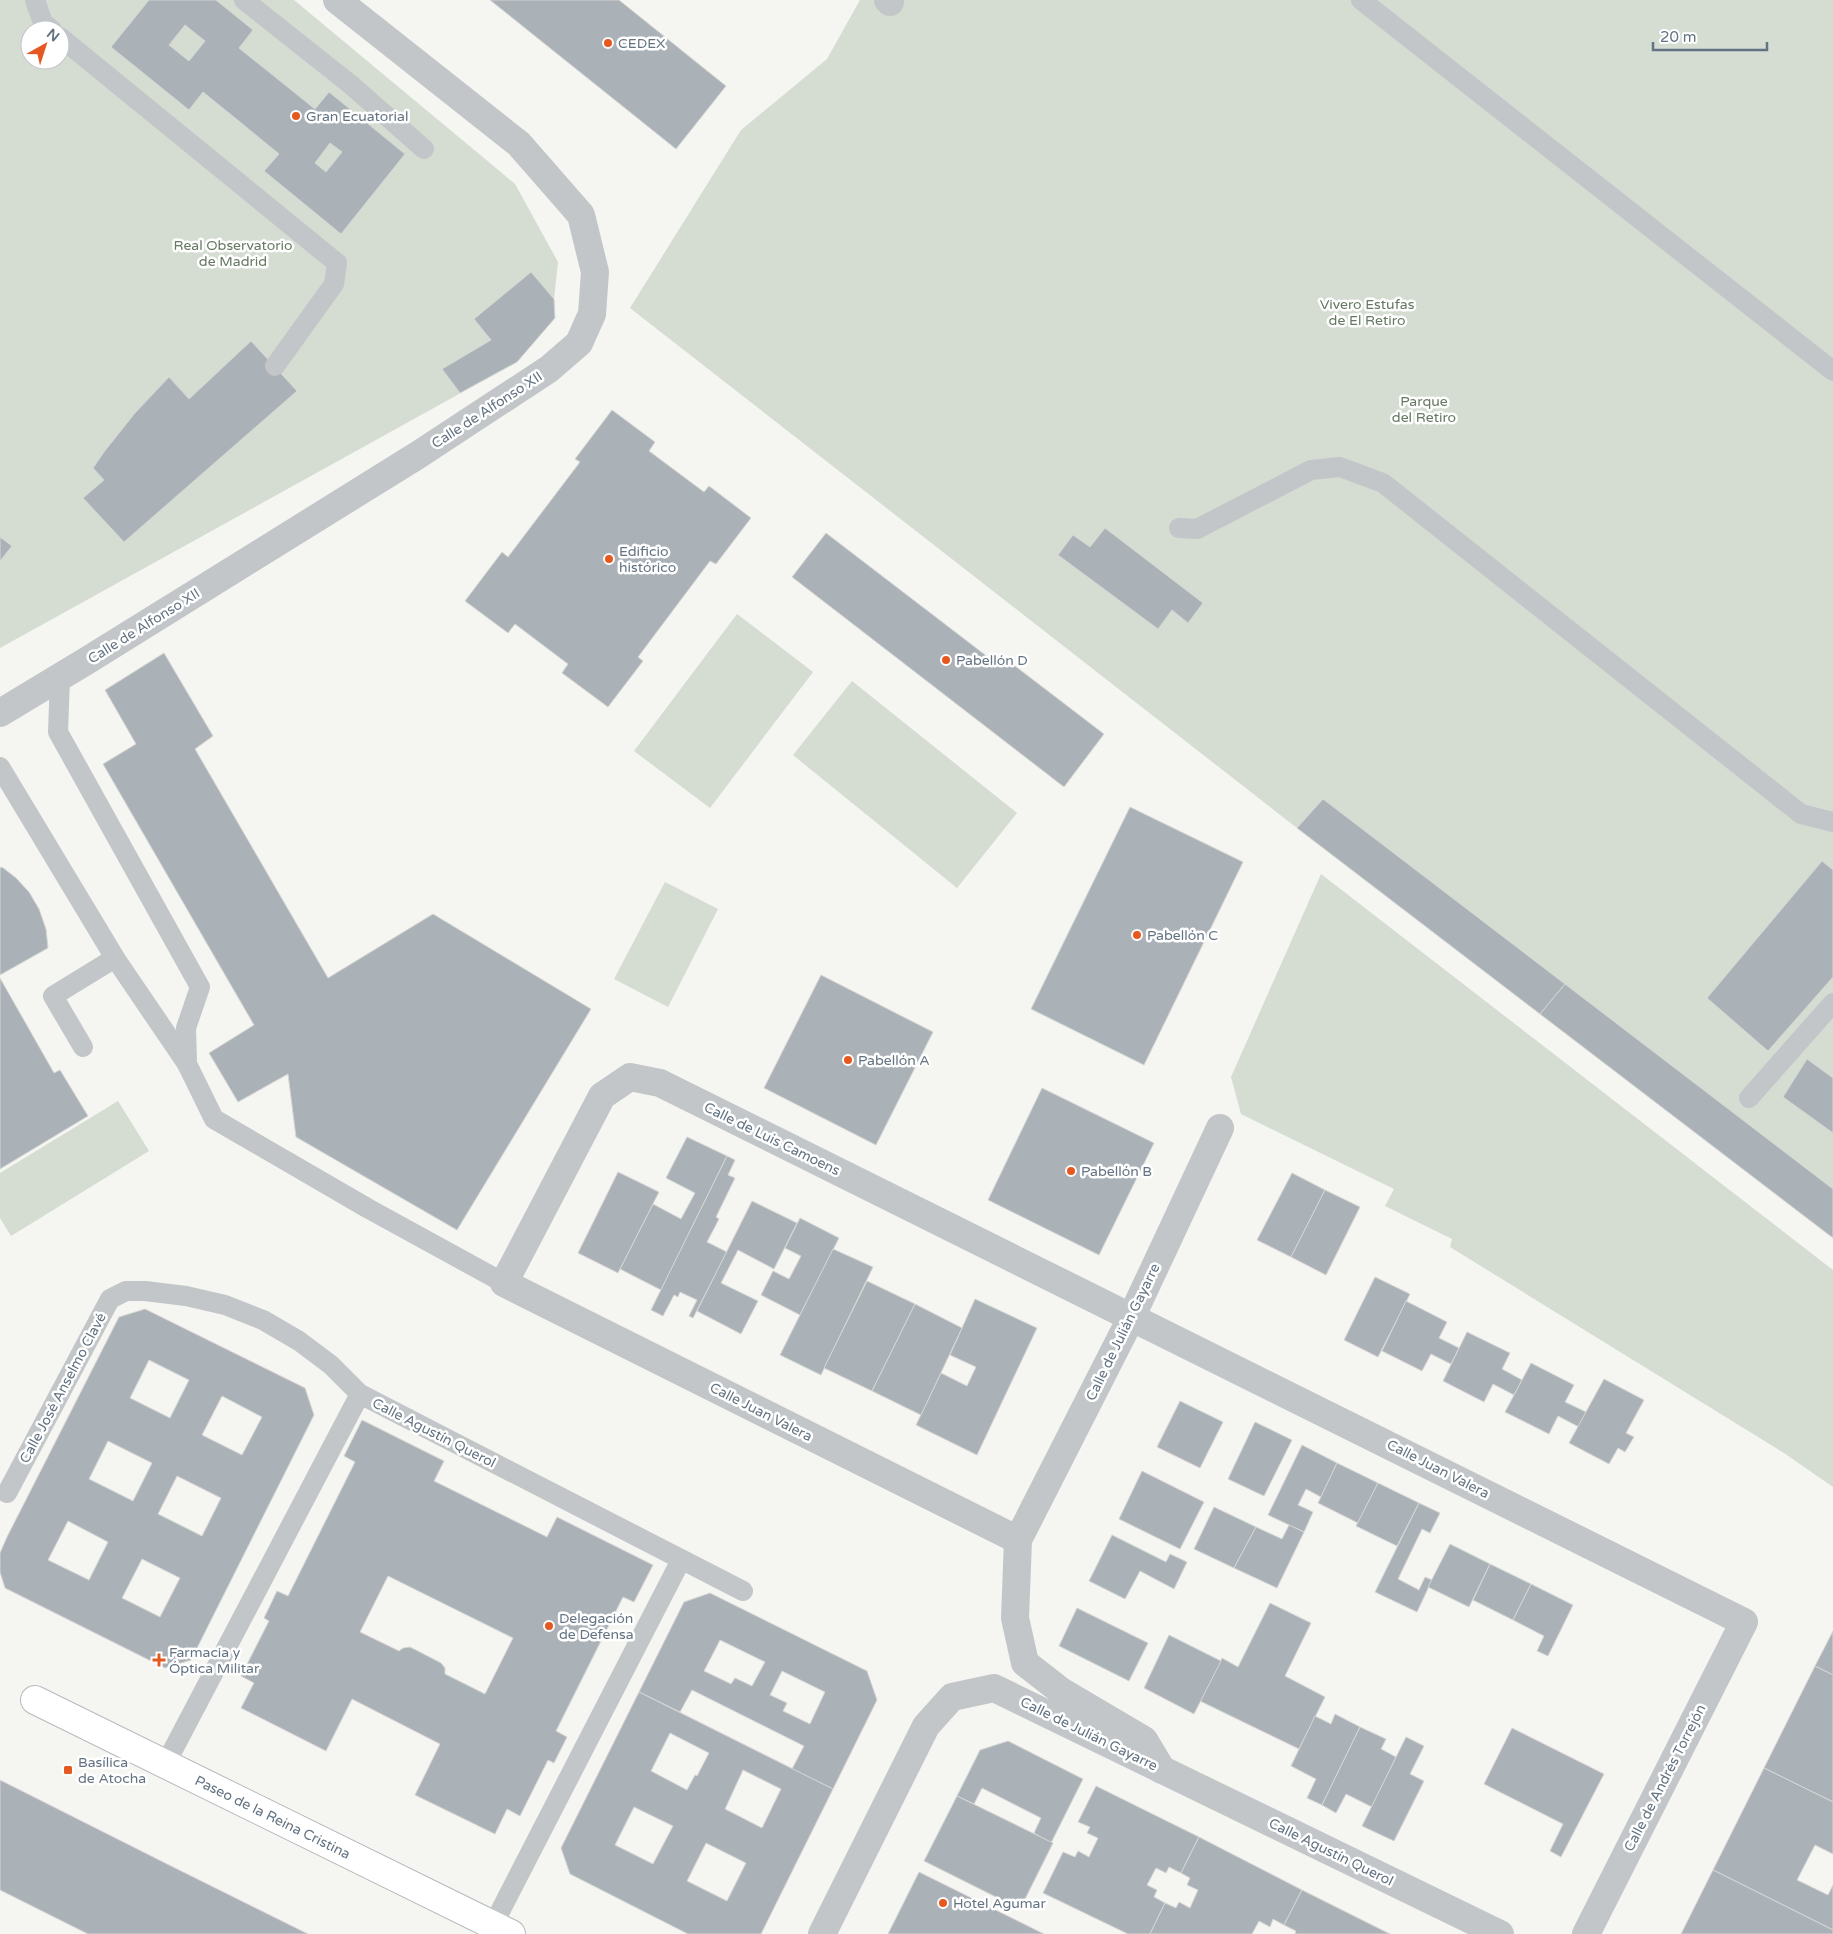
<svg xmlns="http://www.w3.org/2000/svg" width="1833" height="1934" viewBox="0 0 1833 1934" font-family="'Varela Round',sans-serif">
<rect width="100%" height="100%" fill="#f5f5f1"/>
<g fill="#d5dcd2" fill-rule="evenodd">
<path d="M0 0H294L515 184 558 262 554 299 555 318 517 362 0 648ZM30 30H60V60H30Z"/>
<path d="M860 0H1833V1238L1297 828 630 308 741 130 827 59Z"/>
<path d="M737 614 813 672 710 808 634 751Z"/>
<path d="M852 681 1017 813 957 888 793 755Z"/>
<path d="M1321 874 1833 1270V1487L1784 1453 1450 1247 1452 1239 1385 1206 1394 1189 1241 1114 1231 1077Z"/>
<path d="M665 882 718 909 668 1007 614 979Z"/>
<path d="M118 1101 149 1151 11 1236 0 1218V1173Z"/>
</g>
<g fill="#aab1b7" stroke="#d6d6d4" fill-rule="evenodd">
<path d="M149 0H216L253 30 239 48 315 109 329 92 405 154 341 234 264 171 279 154 240 122 203 92 189 110 111 47ZM185 25 205 41 189 61 169 45ZM330 143 342 152 326 172 315 163Z"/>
<path d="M490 0H619L726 86 676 149Z"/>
<path d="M531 272 554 299 555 318 517 362 460 393 442 369 491 340 474 319Z"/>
<path d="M251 341 297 391 124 542 83 498 104 480 93 468 104 452 135 413 169 377 189 399Z"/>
<path d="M612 410 655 442 649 451 704 492 709 486 751 518 716 564 710 561 638 657 643 661 608 707 562 673 568 664 515 624 508 633 465 601 502 552 508 557 580 462 575 459Z"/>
<path d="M1105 528 1203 603 1188 623 1172 610 1158 629 1058 555 1073 535 1090 547Z"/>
<path d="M826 533 997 664 1002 656 1104 734 1064 787 792 577Z"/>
<path d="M0 537 12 546 0 561Z"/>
<path d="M164 653 213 736 195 749 328 978 433 914 591 1009 457 1230 296 1137 288 1074 238 1102 209 1053 254 1025 103 764 136 744 105 690Z"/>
<path d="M1323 799 1565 984 1540 1014 1297 828Z"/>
<path d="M1130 807 1243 862 1144 1065 1031 1009Z"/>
<path d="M1822 861 1833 870V977L1768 1051 1707 998Z"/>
<path d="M2 867 16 878 29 892 39 909 46 929 48 948 0 975V868Z"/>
<path d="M821 975 933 1032 876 1145 764 1088Z"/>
<path d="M0 978 54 1073 60 1070 88 1116 0 1169Z"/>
<path d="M1565 984 1833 1189V1238L1540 1014Z"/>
<path d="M1807 1059 1833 1078V1133L1783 1097Z"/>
<path d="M1042 1088 1154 1143 1099 1255 988 1200Z"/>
<path d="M687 1137 727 1156 661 1290 620 1269 653 1204 681 1219 695 1193 666 1178Z"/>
<path d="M727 1156 735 1160 728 1175 735 1178 716 1217 719 1219 707 1242 727 1252 693 1318 689 1316 697 1300 680 1292 678 1297 674 1295 663 1316 651 1310Z"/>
<path d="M618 1172 659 1192 618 1273 578 1253Z"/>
<path d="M1292 1173 1325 1190 1291 1257 1257 1240Z"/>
<path d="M1325 1190 1360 1207 1326 1275 1291 1257Z"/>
<path d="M752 1201 797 1223 774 1269 738 1250 721 1283 758 1301 741 1334 697 1311Z"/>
<path d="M800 1218 839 1238 800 1315 761 1295 773 1271 789 1279 801 1256 785 1248Z"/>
<path d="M833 1249 873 1267 821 1375 780 1355Z"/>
<path d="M1375 1277 1410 1294 1378 1357 1344 1340Z"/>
<path d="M867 1281 915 1304 872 1391 824 1368Z"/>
<path d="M975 1299 1037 1328 977 1455 916 1425 941 1373 967 1386 976 1367 950 1355Z"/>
<path d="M1406 1301 1447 1322 1439 1338 1459 1348 1451 1364 1431 1354 1422 1371 1382 1351Z"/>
<path d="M915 1304 962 1328 921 1415 872 1391Z"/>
<path d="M145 1309 305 1388 314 1415 191 1660 165 1668 5 1588 0 1572V1553L7 1537 119 1317ZM149 1360 189 1380 170 1418 130 1398ZM222 1396 262 1417 242 1455 202 1435ZM108 1441 152 1463 133 1501 89 1479ZM177 1476 221 1498 202 1536 158 1514ZM68 1521 108 1542 89 1580 48 1560ZM142 1559 180 1578 160 1617 122 1598Z"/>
<path d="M1467 1332 1510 1353 1502 1369 1522 1380 1514 1395 1493 1384 1484 1402 1443 1381Z"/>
<path d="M1531 1363 1574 1385 1565 1402 1586 1412 1579 1427 1558 1416 1549 1434 1505 1412Z"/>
<path d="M1604 1379 1644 1400 1626 1433 1634 1437 1625 1452 1618 1448 1609 1464 1569 1443Z"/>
<path d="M1180 1401 1223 1422 1200 1468 1157 1447Z"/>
<path d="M362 1420 444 1461 434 1481 547 1537 557 1517 653 1565 634 1602 623 1597 556 1731 567 1737 554 1763 548 1760 520 1816 507 1809 495 1834 415 1795 440 1744 352 1699 326 1751 241 1708 254 1683 241 1676 269 1621 264 1618 277 1591 288 1596 355 1462 344 1456ZM388 1576 513 1638 485 1694 445 1674V1668L441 1663 410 1647 403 1648 399 1651 360 1632Z"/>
<path d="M1255 1422 1292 1440 1264 1496 1228 1479Z"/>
<path d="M1302 1445 1337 1463 1321 1497 1306 1489 1298 1505 1313 1512 1304 1532 1268 1515Z"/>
<path d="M1337 1463 1378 1483 1358 1523 1318 1503Z"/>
<path d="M1142 1471 1204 1502 1180 1549 1119 1519Z"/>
<path d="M1378 1483 1419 1503 1397 1546 1356 1526Z"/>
<path d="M1419 1503 1440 1513 1430 1533 1422 1529 1398 1579 1419 1590 1425 1577 1432 1580 1417 1612 1375 1592Z"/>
<path d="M1214 1507 1256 1527 1234 1568 1194 1549Z"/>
<path d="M1289 1525 1304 1532 1277 1588 1234 1568 1256 1527 1282 1539Z"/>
<path d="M1112 1535 1166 1562 1170 1554 1187 1562 1174 1589 1140 1571 1125 1599 1089 1581Z"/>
<path d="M1450 1544 1490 1564 1469 1607 1428 1587Z"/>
<path d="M1490 1564 1531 1584 1513 1620 1473 1600Z"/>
<path d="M1531 1584 1573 1605 1548 1656 1537 1651 1544 1636 1513 1620Z"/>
<path d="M710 1593 867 1671 877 1700 833 1789 792 1769 804 1746 692 1690 680 1712 639 1692 684 1602ZM720 1640 765 1662 752 1686 735 1678 731 1684 704 1671ZM782 1671 825 1692 810 1724 783 1711 787 1703 770 1695Z"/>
<path d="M1270 1603 1311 1623 1285 1676 1325 1697 1299 1749 1200 1701 1222 1658 1238 1667Z"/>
<path d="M1077 1608 1148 1643 1129 1681 1059 1646Z"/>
<path d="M1833 1631V1675L1815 1666Z"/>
<path d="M1169 1635 1221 1661 1194 1714 1144 1688Z"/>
<path d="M1815 1666 1833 1675V1802L1764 1768Z"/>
<path d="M639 1692 833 1789 761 1934H688L570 1874 561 1848ZM670 1733 709 1753 697 1776 695 1775 687 1790 651 1771ZM743 1770 781 1789 762 1828 725 1809ZM634 1807 673 1826 653 1864 615 1845ZM706 1843 746 1863 727 1901 687 1881Z"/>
<path d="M1335 1714 1360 1727 1322 1805 1307 1798 1316 1779 1291 1766 1315 1716 1331 1724Z"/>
<path d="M1360 1727 1386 1739 1381 1749 1396 1757 1372 1807 1346 1794 1336 1813 1322 1805Z"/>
<path d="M1512 1728 1604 1774 1561 1857 1550 1851 1563 1824 1484 1784Z"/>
<path d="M1406 1737 1424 1746 1410 1774 1424 1781 1394 1841 1362 1826Z"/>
<path d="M1008 1741 1083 1779 1051 1843 1034 1833 1041 1818 982 1788 974 1804 957 1796 980 1750Z"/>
<path d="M1764 1768 1833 1802V1854L1815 1845 1797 1880 1828 1895 1833 1885V1930L1713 1870Z"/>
<path d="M0 1780 169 1865 308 1934H88L0 1890Z"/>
<path d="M1096 1786 1199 1837 1181 1873 1169 1867 1166 1873 1156 1868 1147 1885 1157 1890 1154 1897 1165 1903 1150 1934H1128L1043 1893 1063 1852 1075 1857 1078 1851 1089 1857 1098 1838 1087 1833 1090 1827 1078 1822Z"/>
<path d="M957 1796 1053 1843 1020 1909 924 1861Z"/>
<path d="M1199 1837 1302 1890 1284 1925 1273 1919 1270 1927 1259 1921 1252 1934H1150L1165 1903 1176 1908 1179 1902 1190 1908 1198 1890 1187 1885 1190 1878 1181 1873Z"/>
<path d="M1713 1870 1833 1930V1934H1681Z"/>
<path d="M919 1872 1044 1934H888Z"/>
<path d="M1302 1890 1390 1934H1295L1296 1931 1284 1925Z"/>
</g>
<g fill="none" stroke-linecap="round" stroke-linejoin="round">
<defs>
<g id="primary">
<path id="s1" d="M35 1700 511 1934"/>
</g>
</defs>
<use href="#primary" stroke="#b5b9bd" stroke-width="30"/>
<g stroke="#c2c6c9" stroke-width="20">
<path d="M35 0 43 23 52 30"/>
<path d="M244 0 350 84 424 149"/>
<path d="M1361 0 1833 371"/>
<path d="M60 37 337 263 334 284 275 366"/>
<path d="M1179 528 1197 529 1311 470 1340 467 1383 483 1801 814 1833 822"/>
<path d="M60 678 58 732 200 987 186 1028 187 1064 214 1119 369 1209 504 1283"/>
<path d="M0 767 115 958 187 1064"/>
<path d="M83 1047 53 996 115 958"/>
<path d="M1749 1098 1833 1003"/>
<path d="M7 1493 110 1299 126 1291H145L186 1296 225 1305 263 1320 299 1341 331 1365 360 1394 743 1591"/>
<path d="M165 1765 360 1394"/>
<path d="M493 1925 681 1560"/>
</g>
<path stroke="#c2c6c9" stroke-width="28" d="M888 0 890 2"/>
<g stroke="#c2c6c9" stroke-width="28">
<path d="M0 713 88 660 418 455 549 369 579 343 592 314 595 272 581 215 519 144 337 0"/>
<path d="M1018 1540 504 1283 602 1096 630 1077 660 1083 1744 1622 1586 1934"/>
<path d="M1162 1770 1144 1740 1061 1691 1025 1663 1015 1618 1018 1540 1131 1318 1220 1128"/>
<path d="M822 1934 926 1726 952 1697 994 1688 1500 1934"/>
</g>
<use href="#primary" stroke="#fff" stroke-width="28"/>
</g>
<g fill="#e55920" stroke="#fff" stroke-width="2">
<circle cx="608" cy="43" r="5"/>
<circle cx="296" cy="116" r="5"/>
<circle cx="609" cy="559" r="5"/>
<circle cx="946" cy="660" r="5"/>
<circle cx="1137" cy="935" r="5"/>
<circle cx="848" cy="1060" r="5"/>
<circle cx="1071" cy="1171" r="5"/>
<circle cx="549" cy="1626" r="5"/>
<path d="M156.5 1652.5h5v5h5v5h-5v5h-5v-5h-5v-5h5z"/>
<rect x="63" y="1765" width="10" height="10" rx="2.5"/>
<circle cx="943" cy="1903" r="5"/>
</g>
<g text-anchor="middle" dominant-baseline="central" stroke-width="5" stroke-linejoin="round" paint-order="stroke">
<g font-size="14" fill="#637382" stroke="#fff" text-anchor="start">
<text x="618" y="43">CEDEX</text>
<text x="306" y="116">Gran Ecuatorial</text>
<text x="619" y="551">Edificio<tspan x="619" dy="16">histórico</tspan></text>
<text x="956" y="660">Pabellón D</text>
<text x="1147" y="935">Pabellón C</text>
<text x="858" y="1060">Pabellón A</text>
<text x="1081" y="1171">Pabellón B</text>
<text x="559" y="1618">Delegación<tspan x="559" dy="16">de Defensa</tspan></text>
<text x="169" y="1652">Farmacia y<tspan x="169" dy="16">Óptica Militar</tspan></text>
<text x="78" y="1762">Basílica<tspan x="78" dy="16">de Atocha</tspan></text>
<text x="953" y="1903">Hotel Agumar</text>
</g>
<g font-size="14" fill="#667962" stroke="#fff">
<text x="233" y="245">Real Observatorio<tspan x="233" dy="16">de Madrid</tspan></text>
<text x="1367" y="304">Vivero Estufas<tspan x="1367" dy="16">de El Retiro</tspan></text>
<text x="1424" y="401">Parque<tspan x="1424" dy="16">del Retiro</tspan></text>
</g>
<g font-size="14" fill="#637382" stroke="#fff">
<text transform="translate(487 410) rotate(-33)">Calle de Alfonso XII</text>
<text transform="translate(144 626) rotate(-32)">Calle de Alfonso XII</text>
<text transform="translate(772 1139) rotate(26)">Calle de Luis Camoens</text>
<text transform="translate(1123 1332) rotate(-64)">Calle de Julián Gayarre</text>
<text transform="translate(63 1388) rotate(-62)">Calle José Anselmo Clavé</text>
<text transform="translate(761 1412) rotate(27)">Calle Juan Valera</text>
<text transform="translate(434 1433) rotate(27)">Calle Agustín Querol</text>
<text transform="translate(1438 1469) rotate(27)">Calle Juan Valera</text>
<text transform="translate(1089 1734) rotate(26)">Calle de Julián Gayarre</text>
<text transform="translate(1665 1778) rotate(-63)">Calle de Andrés Torrejón</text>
<text stroke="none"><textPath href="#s1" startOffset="265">Paseo de la Reina Cristina</textPath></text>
<text transform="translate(1331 1852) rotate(26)">Calle Agustín Querol</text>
</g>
</g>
<g transform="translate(45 45) rotate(39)"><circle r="24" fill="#ffffff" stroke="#c1c7cd"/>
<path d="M0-4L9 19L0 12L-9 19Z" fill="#e55920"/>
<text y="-8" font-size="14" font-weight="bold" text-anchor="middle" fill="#637382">N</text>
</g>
<path d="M1653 42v8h114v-8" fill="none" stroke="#637382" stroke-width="2.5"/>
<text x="1660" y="42" font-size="15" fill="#637382" stroke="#ffffff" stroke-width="4" paint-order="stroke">20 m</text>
</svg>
